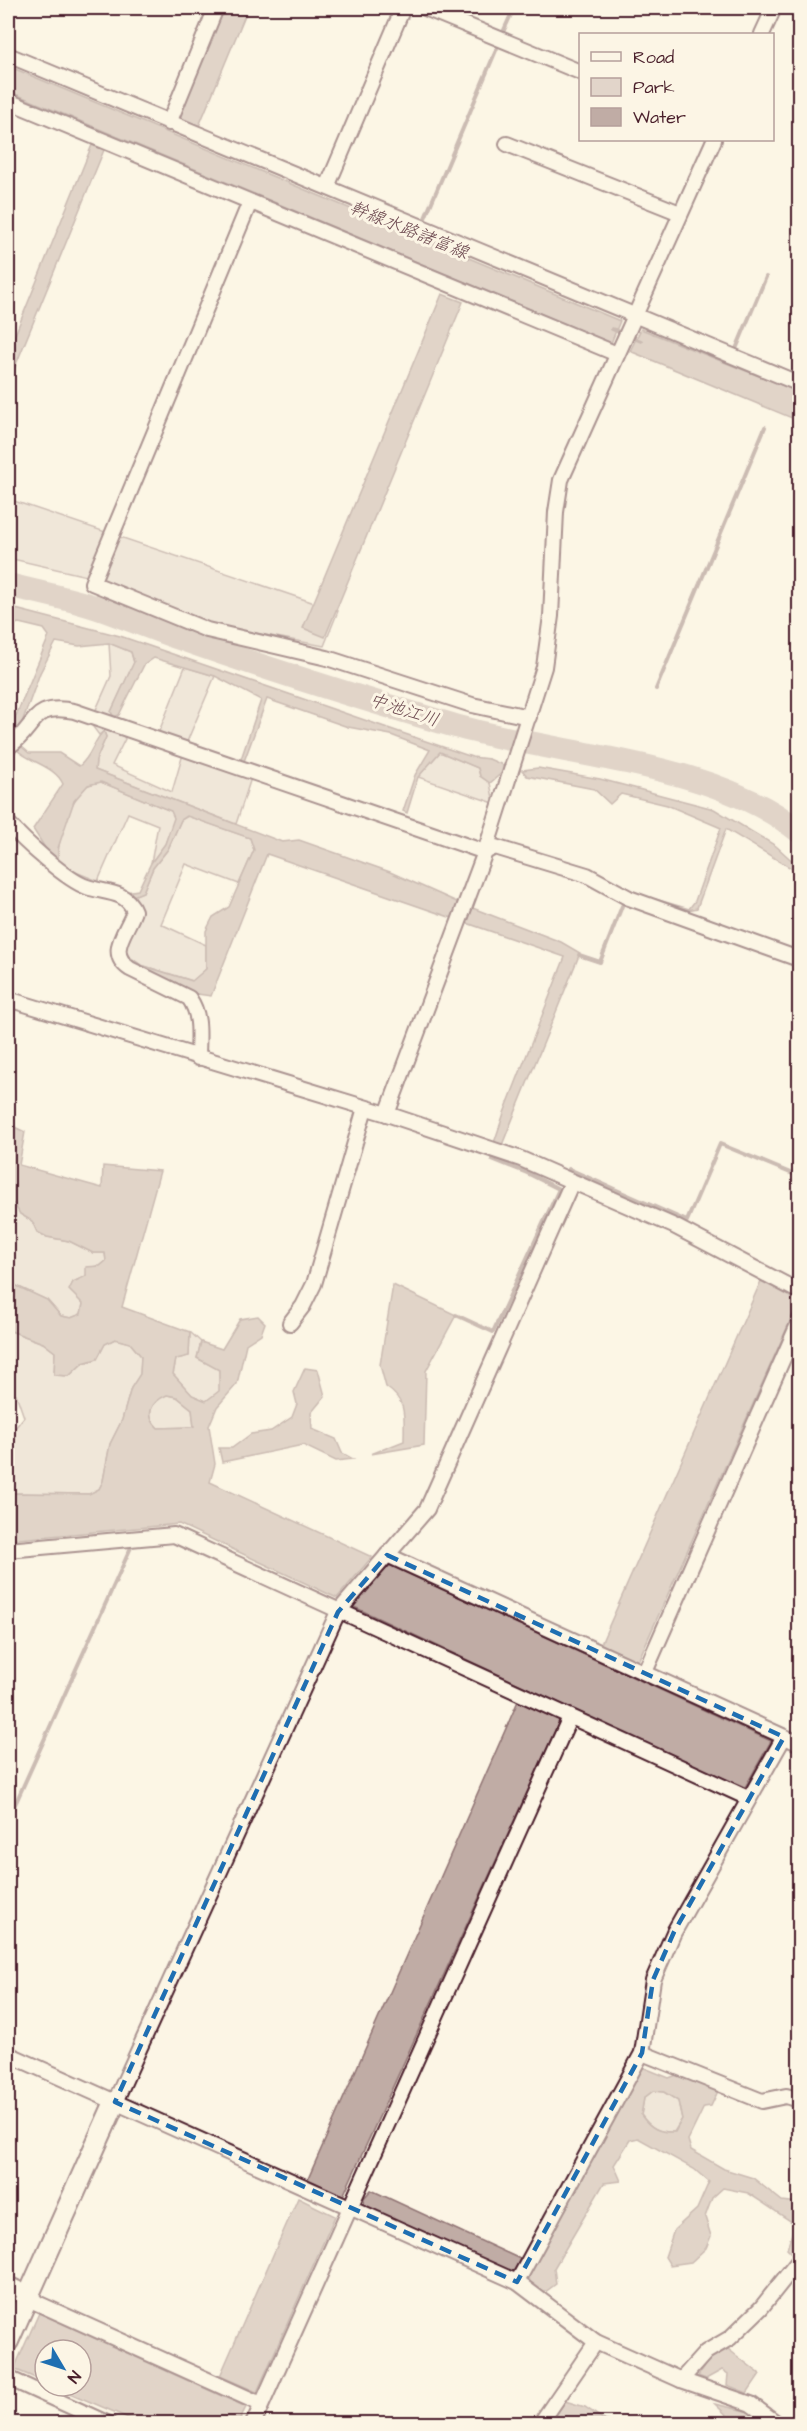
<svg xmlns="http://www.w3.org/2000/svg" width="807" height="2431" viewBox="0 0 807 2431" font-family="'Architects Daughter','Klee One',sans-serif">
<rect width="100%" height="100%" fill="#fcf5e5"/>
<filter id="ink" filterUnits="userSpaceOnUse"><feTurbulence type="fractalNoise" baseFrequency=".0167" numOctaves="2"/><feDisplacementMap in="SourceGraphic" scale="12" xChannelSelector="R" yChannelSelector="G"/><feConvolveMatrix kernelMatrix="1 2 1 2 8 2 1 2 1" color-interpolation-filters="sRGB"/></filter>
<g filter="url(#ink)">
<g fill="#e2d5ca" stroke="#967a7a" stroke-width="1.5">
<path d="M8 499 338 611 324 646 213 625 104 580 8 558Z"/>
<path d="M109 643 131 652 134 663 111 712 125 739 112 765 172 792 183 754 251 778 236 824 95 770 96 760 106 737 104 731 99 735 90 723 111 676Z"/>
<path d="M185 667 215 676 186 744 158 734Z"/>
<path d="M440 752 478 768 480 776 490 783 494 803 418 777Z"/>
<path d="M101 782 171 811 175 818 165 844 151 863 158 825 128 813 98 881 73 871 58 861C57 841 70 798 87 786 91 783 97 783 101 782Z"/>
<path d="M188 816 250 838 254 850 239 884 186 864 161 924 206 945V969L193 981 141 965 123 952 137 913 133 896 143 892 153 868 168 849 181 820Z"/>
<path d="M8 1201 15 1205 20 1214 32 1221 37 1232 47 1237 69 1241 93 1253H105L106 1261 100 1266 91 1267 86 1276 73 1282 70 1289 83 1304 81 1314 71 1318 61 1316 47 1300 8 1282Z"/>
<path d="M8 1330 43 1343 55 1352 54 1375 69 1376 83 1363 97 1359 105 1344 115 1339 130 1343 141 1356 140 1375 131 1388 122 1420 110 1444 103 1481 99 1489 90 1494 8 1493V1433H11L24 1417 16 1394 8 1393Z"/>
<path d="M190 1332 201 1342 197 1358 219 1369 220 1391 206 1401 192 1395 173 1374 176 1359 189 1356Z"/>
<path d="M167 1394 177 1397 192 1409 194 1427 158 1428C144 1414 151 1402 167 1394Z"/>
<path d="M653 2091 664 2092 678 2101 682 2119 674 2132C659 2133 650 2128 641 2115L644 2098Z"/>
</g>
<g fill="#c0aca5" stroke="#917474" stroke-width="1.5" fill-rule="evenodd">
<path d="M224 8H248L199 126 179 117Z"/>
<path d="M8 66 620 321 611 343 8 91Z"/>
<path d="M92 145 104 150 8 384V352Z"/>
<path d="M442 294 463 302 325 637 303 628Z"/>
<path d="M641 329 799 392V421L630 351Z"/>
<path d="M8 607 120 636 472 757 489 759 503 765 504 771 490 783 480 776 478 768 440 752 418 777 407 813 403 811 415 775 430 750 391 735 348 727 267 699 243 764 240 762 261 700 215 676 154 658 144 665 119 715 114 717 111 712 134 662 131 652 109 643 79 646 56 642 40 673 20 728 8 741V730L11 728 49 636 44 629 19 623 8 626Z"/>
<path d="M104 731 106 737 96 760 95 770 282 842 299 840 390 872 457 902 561 942 580 953 502 1145 494 1143 504 1113 565 957 267 854 211 996 190 993 177 983 132 964 128 956 141 965 192 981 206 969V931L213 917 229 907 254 850 250 838 187 816 181 820 168 849 153 868 143 892 133 896 126 892 138 890 151 863 165 844 174 818 171 811 101 782 88 785 74 801 58 848V861L49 854 33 829 63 784C55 766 31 763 17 750L22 747 29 753H59L79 766C92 757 93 740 104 731Z"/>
<path d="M538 768 600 779 714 809 776 846 799 867V873L726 829 697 908 688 910 695 901 721 828 667 805 621 794 610 804 594 789 527 776 522 770Z"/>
<path d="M8 1124 25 1132 19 1165 102 1188 103 1166 160 1171 122 1307 190 1332 189 1356 176 1359 173 1374 192 1395 206 1401 219 1391V1370L197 1358 201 1342 222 1349 240 1319 258 1316 265 1323 261 1334 246 1344 237 1384 217 1407 209 1426 215 1464 210 1482 372 1557 337 1598 179 1524 8 1540V1493L89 1494 99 1489 103 1481 110 1444 122 1420 131 1388 140 1374 141 1356 130 1343 115 1339 105 1344 97 1359 83 1363 69 1376 54 1375 55 1352 43 1343 8 1330V1282L47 1300 61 1316 71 1318 81 1314 83 1304 69 1290 73 1282 86 1276V1267L100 1266 106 1261 105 1253H93L69 1241 47 1237 37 1232 32 1221 20 1214 15 1205 8 1201ZM167 1395 177 1397 192 1409 194 1427 158 1428C144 1415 151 1402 167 1395Z"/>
<path d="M761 1281 799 1301 638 1661 601 1644Z"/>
<path d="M393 1285 456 1315 426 1371 424 1445 371 1454 404 1441C404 1417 408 1402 386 1387L380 1365Z"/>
<path d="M305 1368 318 1370 325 1396 311 1413 312 1429 336 1439 342 1453 353 1459 336 1461 303 1445 222 1462 219 1448H232L251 1434 271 1431 292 1417 297 1404 294 1392Z"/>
<path d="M390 1565 771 1741 744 1789 352 1606Z"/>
<path d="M518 1701 560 1720 343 2196 308 2179Z"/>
<path d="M642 2067 669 2078 682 2073 719 2089 711 2106 704 2107 688 2140 691 2150 724 2169 753 2178 782 2201 799 2203V2246L792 2254 787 2249 795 2224 748 2193 723 2188 712 2198 705 2217 711 2236 706 2248 691 2262 670 2265 665 2257 674 2230 697 2209 709 2182 694 2169 638 2138 630 2140 614 2165 621 2181 604 2183 554 2268 556 2284 541 2295 530 2284 529 2273ZM653 2091 664 2092 678 2101 682 2119 675 2132C659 2133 650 2128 641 2115L644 2098Z"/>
<path d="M371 2190 520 2259 516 2271 510 2274 363 2208 364 2198Z"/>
<path d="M298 2198 335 2216 257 2392 220 2376Z"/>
<path d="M39 2313 246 2407 238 2423H140L53 2386H81V2350H45V2382L14 2369Z"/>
<path d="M728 2349 760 2374 747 2393 727 2385 728 2374 722 2370 706 2379 698 2376 709 2359Z"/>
<path d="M565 2401 585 2407 606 2421 618 2423H550Z"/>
<path d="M715 2404 749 2412 764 2423H735Z"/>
</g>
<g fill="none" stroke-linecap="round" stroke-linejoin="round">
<g stroke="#917474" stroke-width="4">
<path d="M504 30 514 8"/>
<path d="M425 218 497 48"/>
<path d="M612 329 641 341"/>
<path d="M736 349 766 277"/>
<path d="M656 689 765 427"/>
<path d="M654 900 688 910"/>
<path d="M579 955 600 962 622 906"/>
<path d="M569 1169 687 1221 720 1144 800 1177"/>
<path d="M456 1315 493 1332 559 1189 527 1173 492 1159"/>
<path d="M8 1820 132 1545"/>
</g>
<path stroke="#c0aca5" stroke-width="24" d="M8 585C37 592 67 598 95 607 125 617 155 630 185 640 273 671 363 699 452 725 560 757 712 760 800 832"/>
<defs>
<g id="street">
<path d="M425 8 580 72"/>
<path d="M762 34 774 8"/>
<path d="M8 55 800 384"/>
<path d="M8 101 617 354"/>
<path d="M169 123 216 8"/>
<path d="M507 144 680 213"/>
<path d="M327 187 403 8"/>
<path d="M250 202 92 583 207 630 327 658 472 705 529 717"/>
<path d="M8 747C37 728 30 702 74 711L485 852 495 847 587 875 629 898 793 957"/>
<path d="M8 823C23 840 66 880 87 887 104 893 126 890 134 911 128 931 105 952 130 969L189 998C202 1016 198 1037 198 1058"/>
<path d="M8 999 387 1114 521 1159 674 1226 800 1292"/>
<path d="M387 1114 485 852 544 667 551 616 556 512 561 480 714 140"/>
<path d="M290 1323 303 1306 314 1284 365 1108"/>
<path d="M8 1550 174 1535 748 1798"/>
<path d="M387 1555 800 1744"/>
<path d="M645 1672 800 1320"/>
<path d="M642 2053 762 2101 786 2096 800 2100"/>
<path d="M8 2054 517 2282 596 2342 681 2380 751 2404 778 2424"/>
<path d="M115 2102 338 1612 427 1509 572 1182"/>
<path d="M517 2282 642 2053 653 1980 674 1932 784 1737"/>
<path d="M8 2284 29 2294 37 2303 261 2404"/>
<path d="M8 2378 109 2424"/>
<path d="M681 2380 706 2352 730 2338 761 2308 800 2259"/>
<path d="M253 2424 570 1717"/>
<path d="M540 2424 596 2342"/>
</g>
<path id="secondary" d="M8 2341 115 2102"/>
</defs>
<use href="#street" stroke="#4a1f2b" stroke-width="18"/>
<use href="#secondary" stroke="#4a1f2b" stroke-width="24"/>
<use href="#street" stroke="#fcf5e5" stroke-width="14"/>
<use href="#secondary" stroke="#fcf5e5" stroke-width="20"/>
</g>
</g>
<path d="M0 0H807V2431H0ZM387 1555 784 1737 674 1932 653 1980 642 2053 517 2282 115 2102 338 1612Z" fill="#fcf5e5" fill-opacity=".55" fill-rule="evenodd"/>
<path fill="none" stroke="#1f6fb2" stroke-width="4.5" stroke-dasharray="12 8" stroke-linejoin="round" d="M387 1555 784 1737 674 1932 653 1980 642 2053 517 2282 115 2102 338 1612Z"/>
<g text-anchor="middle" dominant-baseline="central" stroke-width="6" stroke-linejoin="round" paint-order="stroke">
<g font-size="18" font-style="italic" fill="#6d4950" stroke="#fcf5e5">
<text transform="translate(409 230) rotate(22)">幹線水路諸富線</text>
<text transform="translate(404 710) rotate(18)">中池江川</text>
</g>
</g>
<rect width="807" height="2431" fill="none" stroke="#fcf5e5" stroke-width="30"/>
<rect x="15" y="15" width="777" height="2401" fill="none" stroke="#4a1f2b" stroke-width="2" filter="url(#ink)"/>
<rect x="579" y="33" width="195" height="108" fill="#fcf5e5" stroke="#b59f9b" stroke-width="1.5"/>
<rect x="591" y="52" width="30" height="9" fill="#fcf5e5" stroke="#b59f9b" stroke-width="1.5"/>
<text x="633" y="63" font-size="18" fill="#4a1f2b">Road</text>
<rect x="591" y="78" width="30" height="18" fill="#e2d5ca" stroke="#b59f9b" stroke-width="1.5"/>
<text x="633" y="93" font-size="18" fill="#4a1f2b">Park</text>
<rect x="591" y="108" width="30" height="18" fill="#c0aca5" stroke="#b59f9b" stroke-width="1.5"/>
<text x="633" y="123" font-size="18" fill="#4a1f2b">Water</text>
<g transform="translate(63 2368) rotate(129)"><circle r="28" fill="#fcf5e5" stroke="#b59f9b" stroke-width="1.5"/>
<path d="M0-4.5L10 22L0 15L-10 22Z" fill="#1f6fb2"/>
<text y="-9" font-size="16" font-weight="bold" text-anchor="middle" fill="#4a1f2b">N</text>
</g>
</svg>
